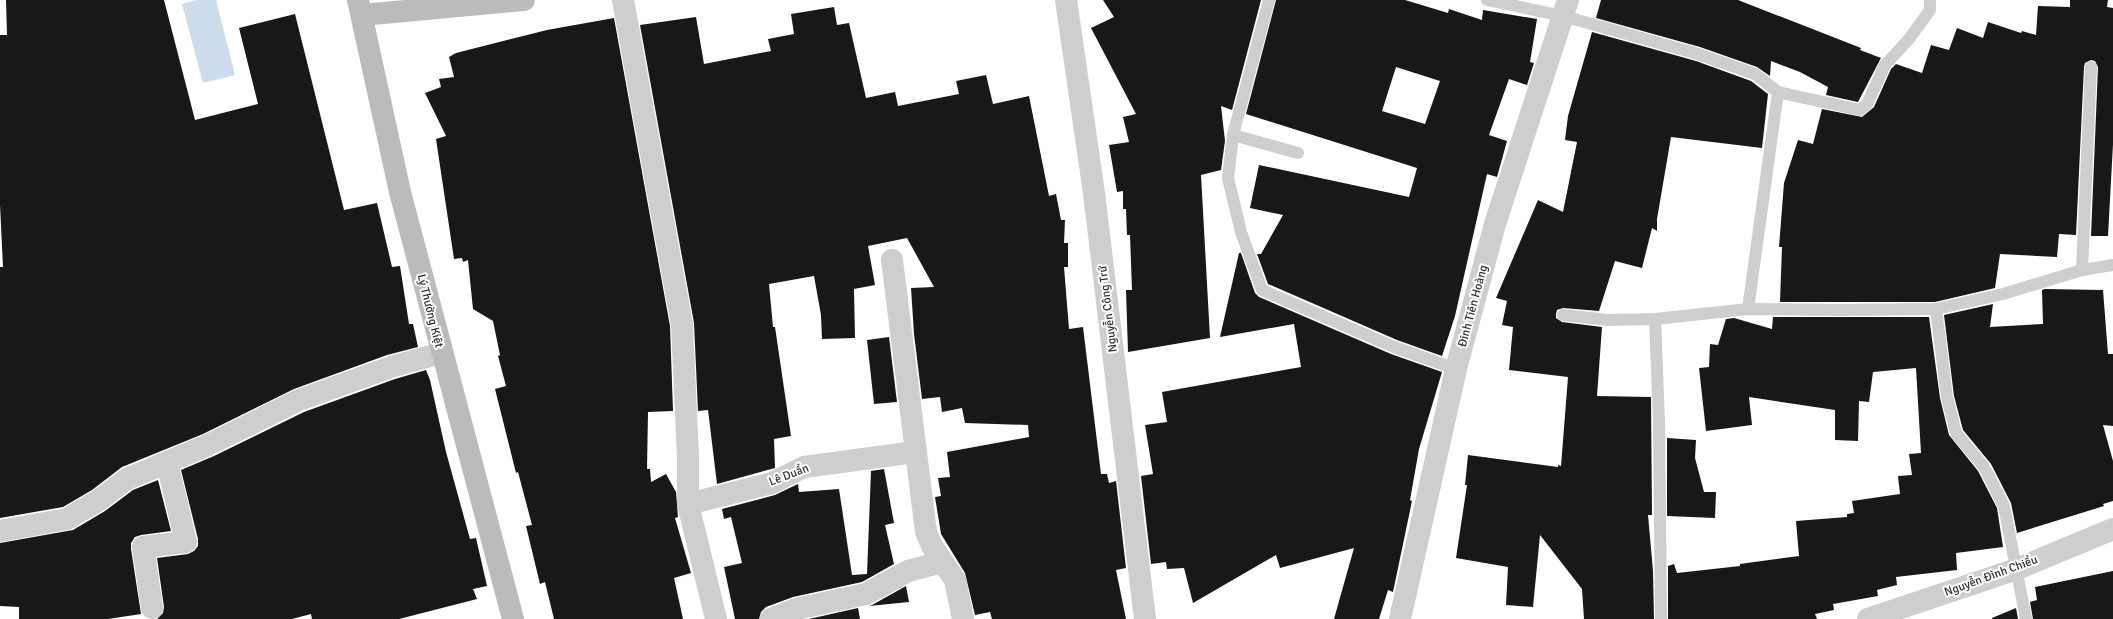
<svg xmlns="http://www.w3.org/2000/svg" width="2113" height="619" viewBox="0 0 2113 619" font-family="Signika,sans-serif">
<rect width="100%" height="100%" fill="#fff"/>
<path fill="#cbdced" d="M197 0H216L235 75 203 83 182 4Z"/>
<g fill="#181818" fill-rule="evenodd">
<path d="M6 0H164L195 120 258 104 239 28 295 14 344 210 377 203 392 267 400 266 409 324H413L418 347 387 355 294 389 203 434 122 467 92 490 63 507 0 518V267H3L0 205V35H7Z"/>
<path d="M1103 0H1261L1232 110 1221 106 1225 141 1221 170 1201 175 1210 338 1128 352 1126 290H1132L1130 235H1127L1126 209H1123V191L1117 192 1109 145 1129 142 1123 117 1136 114 1091 28 1114 17Z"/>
<path d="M1276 0H1405L1448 13 1449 9 1482 20 1483 10 1537 19 1530 62 1534 63 1527 85 1509 79 1489 135 1507 141 1497 177 1487 174 1455 316 1442 356 1397 340 1268 284 1257 254H1261L1283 215 1250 208 1259 165 1409 197 1417 168 1246 114ZM1396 67 1440 81 1425 124 1382 111Z"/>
<path d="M1601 0H1738L1861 48 1860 50 1881 58 1858 102 1826 95 1828 87 1800 72 1771 61 1770 76 1757 67 1700 47 1596 18Z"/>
<path d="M2070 0H2108L2107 7 2113 8V144L2108 236H2091L2098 67 2095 61 2091 60 2085 63 2084 67 2076 235 2059 234 2057 257 2000 254 1995 288 1935 302H1780L1782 247H1779L1784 183 1798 140 1813 144 1822 109 1862 117 1874 107 1891 69 1896 64 1922 73 1931 45 1949 50 1957 28 1983 38 1988 22 2021 33 2022 31 2036 35 2038 6 2070 7Z"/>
<path d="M834 7 837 25 849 23 866 98 895 92 898 106 959 94 956 81 986 75 993 104 1029 96 1049 196 1056 194 1061 220H1065L1064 243H1068V267H1064L1069 329 1083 327 1101 474H1107L1109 483 1116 481 1126 568 1116 570 1126 619H992L990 612 975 615 965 573 941 534 935 497 941 496 938 478 950 477 947 452 1029 437 1028 425 965 423 962 408 942 412 940 397 922 399 914 334 911 288 934 287 907 238 868 246 875 285 854 289 855 338 822 339 821 315 814 276 769 284 773 327H775L791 436 774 439 775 468 717 484 708 410 698 411 694 323 640 25 696 17 704 64 771 51 768 39 794 34 791 14Z"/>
<path d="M614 18 670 326 673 411 648 412 647 469H650L651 482 666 474 676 492 678 517 675 518 691 573 674 578 683 619H554L545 582 540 584 526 526 532 525 518 472 516 473 495 389 506 386 498 356 500 355 493 321 473 309 468 260 463 262 462 258 454 259 436 139 446 136 425 93 441 87 439 79 454 77 449 57 456 53 547 30Z"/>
<path d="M1592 32 1696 61 1751 81 1768 94 1762 148 1671 137 1657 219V231L1652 228 1642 268 1615 261 1599 311 1563 308 1557 310 1556 314V318L1562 322 1602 327 1597 396 1651 397 1652 515H1648L1653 571 1654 619H1584L1582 589 1540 535 1533 607 1506 605 1508 567 1456 558 1467 485H1465L1468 455 1558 467V465L1561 466 1568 377 1509 370 1513 327 1502 325 1507 301 1496 298 1538 200 1563 212 1577 142 1565 140 1568 116Z"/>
<path d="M1239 253H1241L1255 293 1259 297 1391 354 1442 372 1419 449 1410 500 1412 501 1393 592 1388 590 1379 619H1334L1354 548 1280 568 1276 555 1193 603 1184 568 1167 569 1166 562 1151 564 1141 476 1153 474 1145 425 1167 422 1162 392 1301 367 1294 324 1220 337Z"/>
<path d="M2045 289 2103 290 2108 354H2113V426L2103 425 2113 461V501L2103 504 2104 506 2017 533 2011 503 1991 464 1963 430 1954 396 1944 315 1993 304 1990 327 2043 324 2042 290Z"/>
<path d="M1773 317H1929L1940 398 1949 435 1978 471 1997 508 2003 547 1956 553 1957 570 1896 577 1897 585 1877 590 1878 596 1833 604 1834 610 1815 614 1817 619H1668V566L1674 564 1677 573 1740 566V564L1799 556 1796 521 1847 517V514L1854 513 1852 501 1900 494 1898 476 1912 475 1909 454 1921 453 1916 368 1873 372 1869 402 1859 401 1858 441 1835 440V410L1749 397 1752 425 1706 431 1699 368 1709 367 1710 344 1718 345 1726 319 1734 318 1772 329Z"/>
<path d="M889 337 897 402 874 404 867 340Z"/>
<path d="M426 370 430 380 446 452 470 539 476 538 487 586 473 589 477 599 399 619H312L311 614 292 619H157L163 613 164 607 157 558 188 554 194 551 198 546V539L181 470 214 456 304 412 395 379Z"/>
<path d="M1667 438 1696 440 1695 458 1704 492H1716L1715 518 1667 516Z"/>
<path d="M884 469 894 523 885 525 894 564 862 582 793 597 766 607 761 612 759 619H735L724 567 742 563 731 517 724 519 722 509 775 495 798 484 799 492 839 489 852 575 867 574 871 471Z"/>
<path d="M158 480 171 531 141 535 135 537 131 543V549L141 614 108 619H19V607L0 606V543L73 530 105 511 133 490Z"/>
<path d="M2113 571V619H2033L2030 602 2037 600 2035 587Z"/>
<path d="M906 586 909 602 869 606 872 605Z"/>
<path d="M858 608 860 619H809Z"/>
<path d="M2016 608 2018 619H1992V618Z"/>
</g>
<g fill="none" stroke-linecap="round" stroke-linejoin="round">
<g stroke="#cecece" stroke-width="12">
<path d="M1269 0 1233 135 1228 178 1241 232 1262 290 1394 347 1456 369"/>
<path d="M1487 0 1563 16 1698 54 1755 74 1778 92 1860 110 1867 104 1885 65 1909 39 1930 10V0"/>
<path d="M1233 135 1298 153"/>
<path d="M2082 270 2091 67"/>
<path d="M1748 309 1778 92"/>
<path d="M1936 309 1947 397 1956 433 1984 467 2004 506 2026 619"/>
<path d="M1563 315 1608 320 1655 319"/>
<path d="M1661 619 1659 421 1655 319 1748 309 1838 310 1936 309 2003 294 2082 270 2113 265"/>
</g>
<g stroke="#cecece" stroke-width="22">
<path d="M623 0 682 325 688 457V504L716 619"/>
<path d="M1066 0 1094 193 1145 619"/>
<path d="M892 260 926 532 932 546 955 580 963 619"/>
<path d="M688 504 772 483 804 467 915 452"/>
<path d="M0 531 67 519 99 500 127 479 208 445 299 400 391 367 441 353"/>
<path d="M152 608 143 547 186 542 167 463"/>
<path d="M771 619 796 609 866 594 908 571 942 562"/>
<path d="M1400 619 1456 369 1495 224 1568 0"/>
<path d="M1868 619 2017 569 2113 529"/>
</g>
<g stroke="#bbb" stroke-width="22">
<path d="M358 0 400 192 513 619"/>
<path d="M362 15 524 0"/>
</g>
</g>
<g text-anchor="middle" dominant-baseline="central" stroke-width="4" stroke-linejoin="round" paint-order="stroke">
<g font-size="12" fill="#313131" stroke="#fff">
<text transform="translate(1473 306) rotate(-75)">Đinh Tiên Hoàng</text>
<text transform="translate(1108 309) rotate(-97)">Nguyễn Công Trứ</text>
<text transform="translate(430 311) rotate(76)">Lý Thường Kiệt</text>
<text transform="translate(789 475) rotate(-21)">Lê Duẩn</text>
<text transform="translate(1991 576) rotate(-20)">Nguyễn Đình Chiểu</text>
</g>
</g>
</svg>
